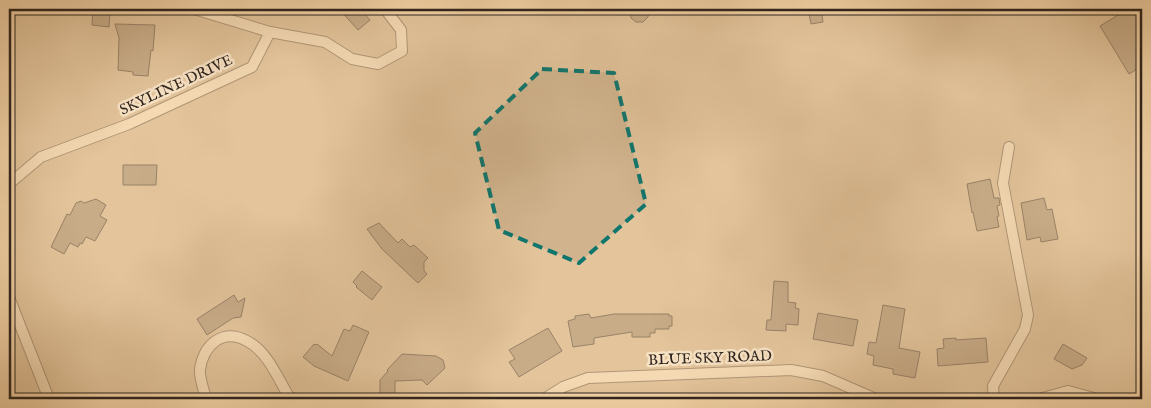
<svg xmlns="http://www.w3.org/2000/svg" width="1151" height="408" viewBox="0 0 1151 408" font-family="'IM FELL English',serif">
<rect width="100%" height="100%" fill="#f2d2a5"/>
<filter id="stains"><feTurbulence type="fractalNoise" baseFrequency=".004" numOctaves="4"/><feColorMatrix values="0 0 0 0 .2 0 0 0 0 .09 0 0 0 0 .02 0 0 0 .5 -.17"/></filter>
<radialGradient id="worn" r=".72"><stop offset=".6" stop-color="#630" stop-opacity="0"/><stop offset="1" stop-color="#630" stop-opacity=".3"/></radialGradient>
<rect fill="#d1b48e" stroke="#806c56" x="9" y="9" width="1133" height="390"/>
<g fill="#947e64" stroke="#2f241e">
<path d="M93 9 110 11 109 27 92 25Z"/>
<path d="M339 9H360L370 20 358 30Z"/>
<path d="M629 9H649L648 17 643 22H636L631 18Z"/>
<path d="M808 9H821L823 22 811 24Z"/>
<path d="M1128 9H1140L1142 12V66L1129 74 1100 26Z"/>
<path d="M115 24 155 25 153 51 151 50 148 76 133 75V72L118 70 119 38Z"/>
<path d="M123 165H157L156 185H123Z"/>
<path d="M990 179 994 198H999L1000 205 997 206 999 216 997 217 999 227 977 231 973 212 972 213 967 184Z"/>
<path d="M1044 198 1047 210 1052 209 1058 239 1041 242 1040 237 1027 240 1021 203Z"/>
<path d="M96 199 106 205 100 216 107 220 95 241 86 237 82 244 80 243 78 247 70 243 64 254 51 247 67 214 70 215 76 203 81 201 84 203Z"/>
<path d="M379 223 398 243 402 239 410 247 414 245 428 258 424 262V271L427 274 418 283 382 249 367 229Z"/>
<path d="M362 271 382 287 372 300 356 287 357 286 353 282Z"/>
<path d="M774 281 788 282V302L796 303 795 308 799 309 798 325 786 324V331L766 330 767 320H771Z"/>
<path d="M234 295 238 302 245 298 241 317 233 318 207 335 197 319Z"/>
<path d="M883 305 905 309 899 348 920 352 915 378 893 374V369L873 365 874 356 867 354 869 342 876 343Z"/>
<path d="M818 313 858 320 853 346 813 339Z"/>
<path d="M589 314 591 318 614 314H669V316H672V326H669V329H655V333H650V337H632V332L594 338V344L573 347 568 321 575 319V316Z"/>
<path d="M353 325 369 332 348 381 314 366 303 357 314 344 316 345 317 344 332 356 344 329 350 331Z"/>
<path d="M548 328 562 351 519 377 509 362 515 359 509 350Z"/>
<path d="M956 338V340L986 338 988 362 938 366 937 349 944 348 943 339Z"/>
<path d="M1063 344 1087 358 1082 365 1072 369 1054 359Z"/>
<path d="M402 354 436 356 443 360 445 368 427 385 422 380 395 381V399H380V380L388 371 387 370Z"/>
</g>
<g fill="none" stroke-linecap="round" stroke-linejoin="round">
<defs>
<g id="street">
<path d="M194 9 270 32 325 42 352 59 378 64 402 51 401 30 385 9"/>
<path d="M9 184 41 157 129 124 252 67 270 32"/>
<path d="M9 297 49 399"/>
<path d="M206 399C204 390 199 378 200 369 204 344 223 328 247 341 267 351 278 378 289 397L295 399"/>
<path d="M544 399 563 387 588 378 791 370 823 376 876 399"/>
<path d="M994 399 993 386 1025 329 1028 315 1003 183 1009 147"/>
<path d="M1039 399 1068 391 1097 399"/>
</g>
</defs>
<use href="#street" stroke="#605040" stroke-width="12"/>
<use href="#street" stroke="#f7e2c4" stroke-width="10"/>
</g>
<path d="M0 0H1151V408H0ZM542 69 614 73 646 204 579 263 499 230 475 133Z" fill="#f2d2a5" fill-opacity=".55" fill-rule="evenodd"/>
<path fill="none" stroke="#0f766e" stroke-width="4" stroke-dasharray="10 6" stroke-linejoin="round" d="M542 69 614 73 646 204 579 263 499 230 475 133Z"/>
<g text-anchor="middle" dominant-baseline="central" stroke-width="5" stroke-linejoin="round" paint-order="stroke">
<g font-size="15" fill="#2f241e" stroke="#f7e2c4">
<text transform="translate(176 85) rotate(-25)">SKYLINE DRIVE</text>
<text transform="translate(710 358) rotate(-2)">BLUE SKY ROAD</text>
</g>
</g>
<rect width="1151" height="408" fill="none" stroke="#f2d2a5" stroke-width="30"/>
<rect x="10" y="10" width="1131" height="388" fill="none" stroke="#2f241e" stroke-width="2.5"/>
<rect x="15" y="15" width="1121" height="378" fill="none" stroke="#2f241e"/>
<rect width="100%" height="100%" filter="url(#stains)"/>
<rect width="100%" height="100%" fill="url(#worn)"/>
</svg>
